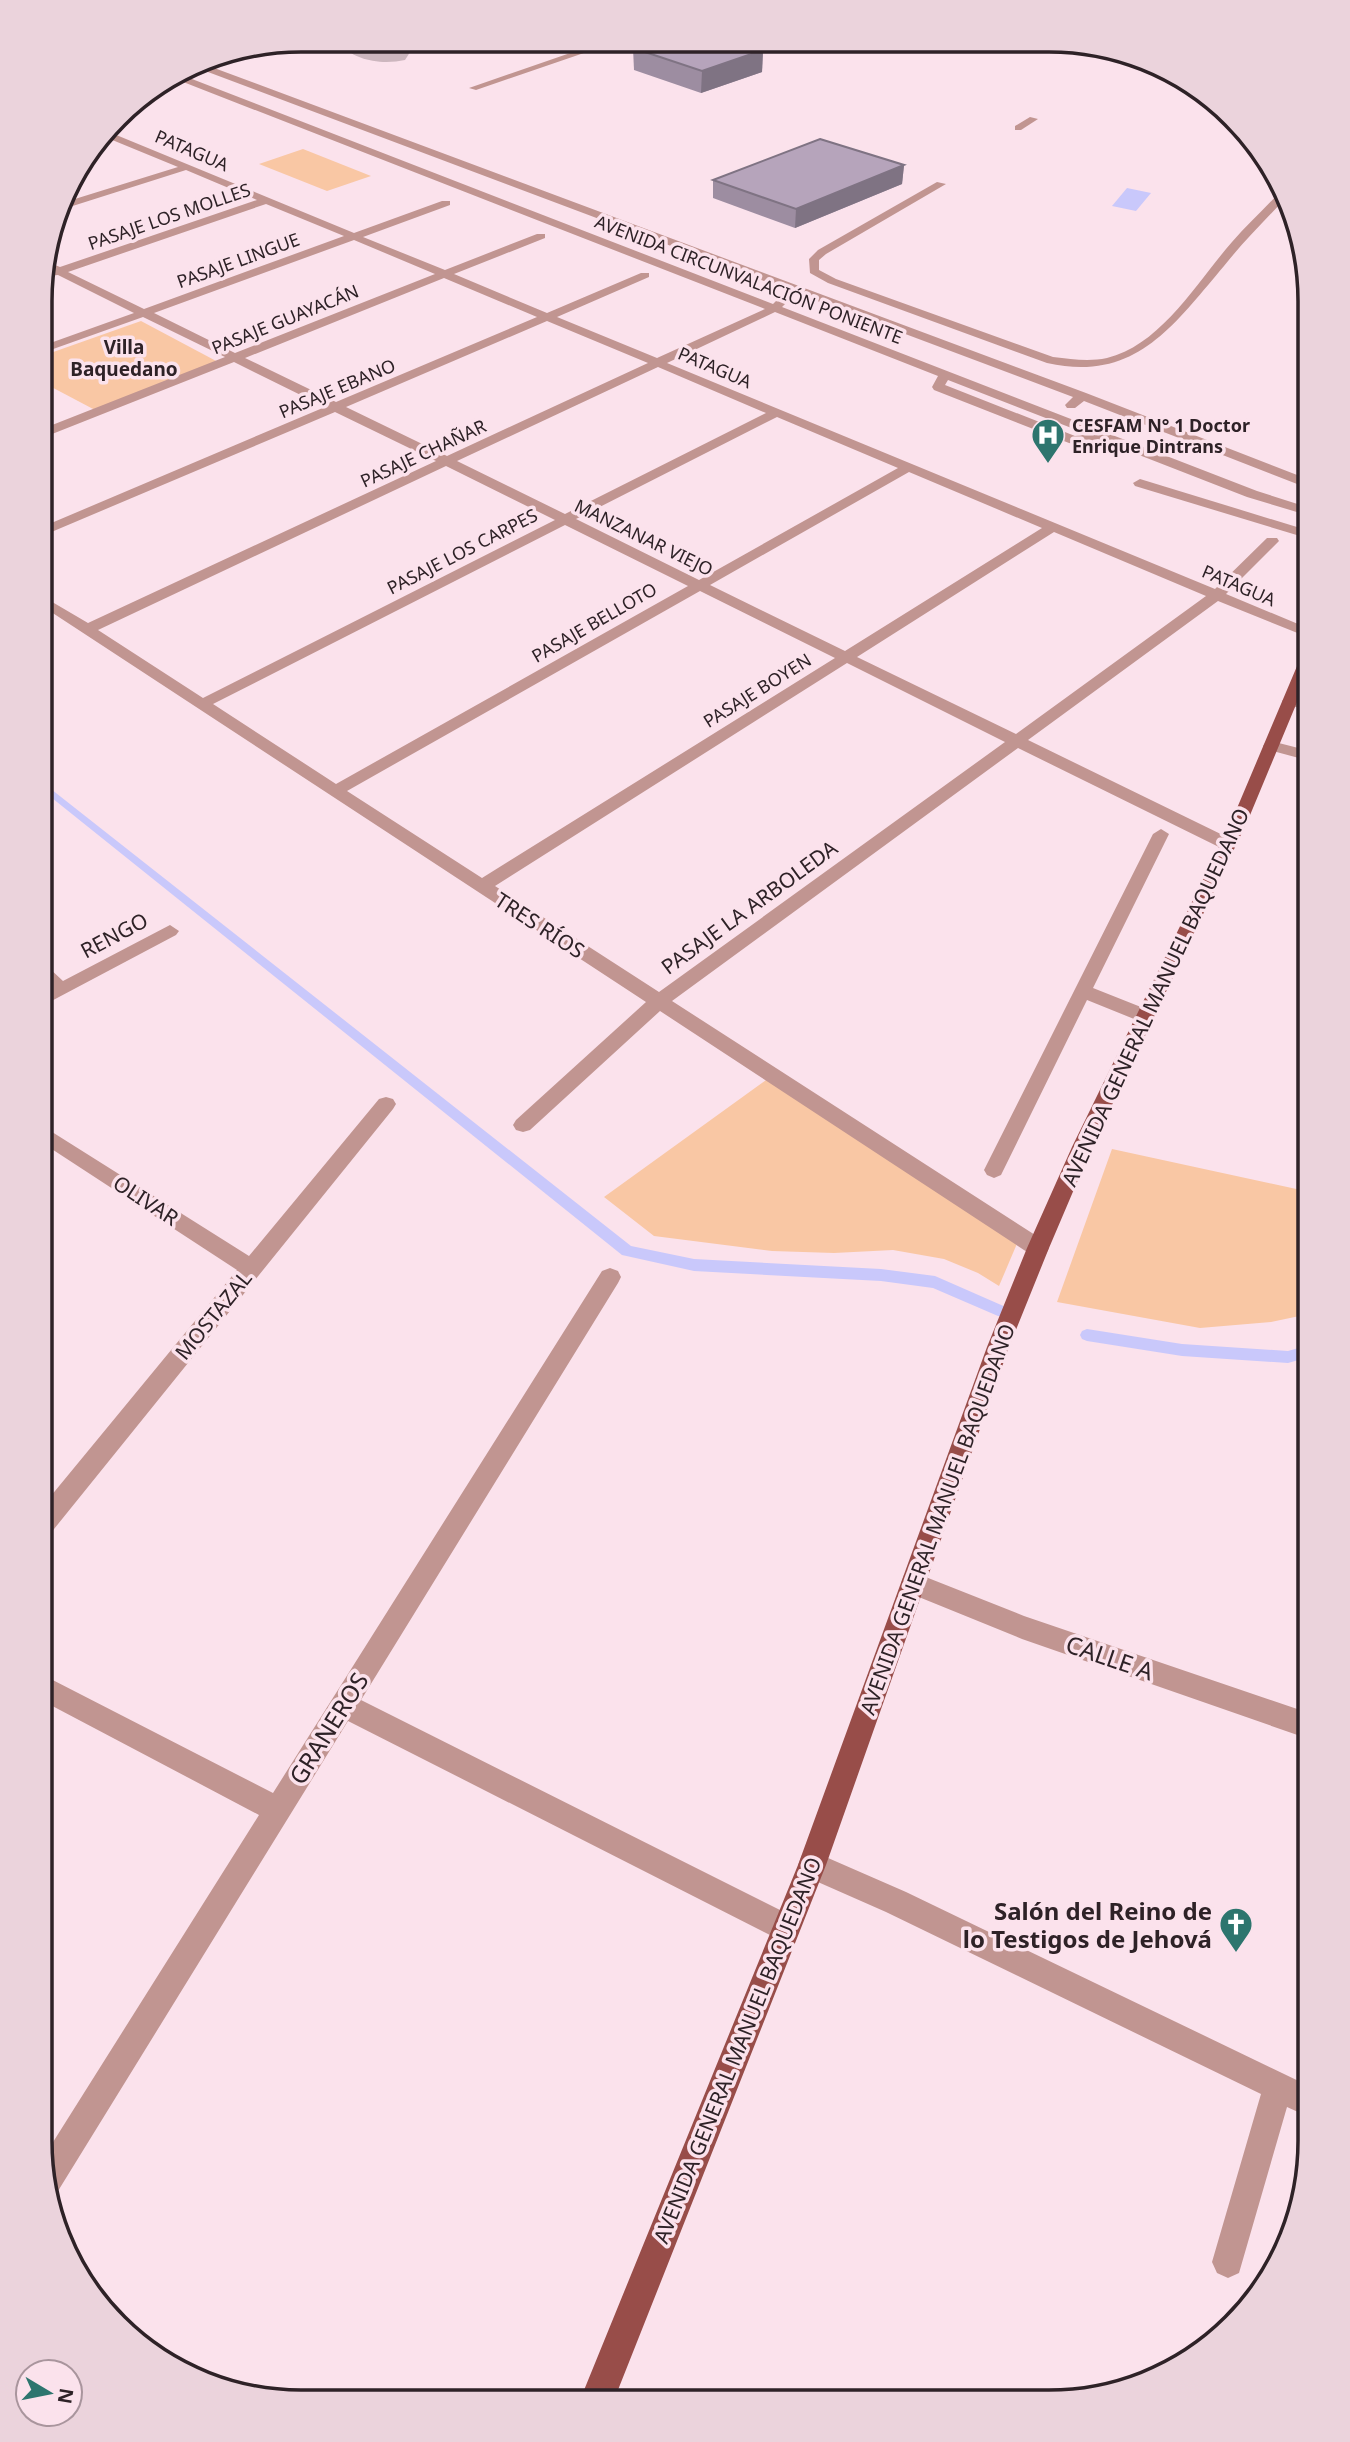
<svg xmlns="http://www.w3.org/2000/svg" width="1350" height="2442" viewBox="0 0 1350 2442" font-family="'Noto Sans',sans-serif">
<rect width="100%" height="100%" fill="#fbe2ec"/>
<g fill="#f9c7a4">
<path d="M303 149 371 176 327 191 259 164Z"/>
<path d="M141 321 218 362 95 410 42 382V356Z"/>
<path d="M773 1075 1019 1239 999 1286 978 1273 944 1259 893 1250 834 1253 772 1251 654 1236 604 1197Z"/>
<path d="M1112 1149 1301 1190 1309 1168V1314L1271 1322 1200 1328 1057 1302Z"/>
</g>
<path fill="#c9c8fb" d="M1127 188 1151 193 1136 211 1112 206Z"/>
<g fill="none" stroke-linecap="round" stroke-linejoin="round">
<g fill="#c9c8fb" fill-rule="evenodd">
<path d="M42 782 631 1246 694 1259 881 1269 935 1276 1008 1308 1010 1312 1008 1316H998L933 1288 881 1281 694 1271 622 1255 42 790Z"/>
<path d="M1087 1329 1182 1344 1288 1351 1309 1345V1357L1288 1363 1182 1356 1087 1341 1082 1339 1080 1335 1082 1331Z"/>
</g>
<path fill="#ccb6be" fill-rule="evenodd" d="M338 41H406L412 49 405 60C382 65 352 61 338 41Z"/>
<g fill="#c19591" fill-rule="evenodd">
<path d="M554 42C565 42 572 46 582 47 592 49 605 42 616 42L476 90 469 88 576 51Z"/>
<path d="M198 62 1086 393 1310 480V489L1084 401 1075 408H1067L1065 405 1073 397 192 66Z"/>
<path d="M179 74 773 304 777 300H785L787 302 782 307 1257 491 1310 508V516L1247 497 1098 439 1081 445 1069 443 934 390 932 387 938 376 775 312 667 363 1215 589 1267 538H1277L1279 541 1226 594 1310 629V638L1218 601 1028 740 1233 840 1236 844 1233 848H1221L1018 748 672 1001 1046 1242 1049 1248 1046 1254 1038 1256 1030 1254 660 1011 530 1130 523 1132 516 1130 513 1125 516 1120 646 1002 42 606V596L88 623 436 461 335 412 42 536V527L325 407 234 362 42 438V429L225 357 143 317 42 353V346L134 313 58 275 47 276 46 274 49 271 43 267 45 261 60 267 257 200 186 170 60 210 62 203 178 167 105 137 109 132 354 233 442 201H450V205L363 237 445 270 537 234H545V238L454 274 547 313 641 273H649V277L557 317 657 358 765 309 173 78ZM266 204 344 236 144 309 68 272ZM354 240 435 274 235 353 154 313ZM444 278 537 317 336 402 245 358ZM547 321 648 363 447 456 346 407ZM658 367 766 413 565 514 457 461ZM948 380 1087 434 1075 436 945 385ZM777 417 898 468 699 580 576 519ZM446 466 555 520 203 698 98 630ZM909 472 1042 528 845 651 710 585ZM565 525 688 586 336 784 213 704ZM1054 532 1206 596 1016 734 857 657ZM700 591 835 658 482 878 347 791ZM847 663 1005 742 659 992 495 886Z"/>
<path d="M1030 117 1038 119 1021 130H1015V126Z"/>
<path d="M937 182 946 184 826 254 819 260V270L836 279 1053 357C1072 359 1088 362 1107 358 1161 345 1197 282 1232 242 1247 225 1264 209 1280 192L1283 191 1286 198C1265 220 1243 242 1224 266 1173 326 1135 383 1047 363L828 283 810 273 809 259 818 250Z"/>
<path d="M1140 479 1310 531V539L1135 486 1133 483Z"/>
<path d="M1290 696 1310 701V711L1285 704 1282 701 1285 698Z"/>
<path d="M1271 741 1310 751V761L1265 749 1263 746 1265 743Z"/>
<path d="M1161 829 1169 834 1093 988 1151 1011 1153 1016 1151 1021 1144 1023 1087 1000 1001 1175 994 1178 987 1175 984 1170 1153 834Z"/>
<path d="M170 925 179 931 176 935 42 1006V992L49 988 42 981V965L48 967 63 981Z"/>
<path d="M386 1097 393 1099 396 1104 393 1109 50 1534 41 1537V1508L237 1270 41 1142V1125L249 1256 379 1099Z"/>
<path d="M610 1268 618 1271 621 1277 618 1283 361 1700 796 1918 800 1928 796 1938 786 1942 776 1938 348 1721 58 2191 49 2195 43 2158 259 1815 41 1700V1674L273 1793 602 1271Z"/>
<path d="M913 1572 1024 1616 1309 1713V1739L1022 1639 904 1591 901 1583 904 1575Z"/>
<path d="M812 1851 906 1892 1309 2086V2117L1287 2107 1239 2273 1228 2278 1217 2273 1212 2262 1261 2094 886 1912 802 1875 798 1865 802 1855Z"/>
</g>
<path fill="#984d49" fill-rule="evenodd" d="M1310 648V671L1248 820 1092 1147 1049 1248 1009 1347 826 1865 614 2400H580L798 1865 987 1347 1027 1248 1072 1147 1232 820 1303 652Z"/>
</g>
<g fill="#9d8da1">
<path d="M633 48 763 50 762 72 701 93 634 70Z"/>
<path d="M904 165 902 184 795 228 713 198V180Z"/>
</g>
<g fill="#7f7383">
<path d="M763 50 762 72 701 93 702 71Z"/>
<path d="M904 165 902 184 795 228 796 209Z"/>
</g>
<g fill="#b6a4bb" stroke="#7f7383" stroke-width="2">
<path d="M653 42 740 43 763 50 702 71 633 48Z"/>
<path d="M820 139 904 165 796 209 713 180Z"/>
</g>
<defs>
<symbol id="hospital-pin" viewBox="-11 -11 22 30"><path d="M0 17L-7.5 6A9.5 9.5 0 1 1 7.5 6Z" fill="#2d756e" stroke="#fbe2ec"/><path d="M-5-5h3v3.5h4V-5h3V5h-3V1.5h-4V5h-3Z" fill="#fff"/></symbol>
<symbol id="church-pin" viewBox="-11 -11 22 30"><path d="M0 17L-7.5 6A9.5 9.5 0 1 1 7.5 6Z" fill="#2d756e" stroke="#fbe2ec"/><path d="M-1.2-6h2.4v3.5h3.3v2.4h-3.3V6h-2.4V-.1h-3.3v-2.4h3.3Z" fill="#fff"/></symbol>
</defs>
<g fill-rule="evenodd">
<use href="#hospital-pin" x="1029" y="416" width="38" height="52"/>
<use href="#church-pin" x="1217" y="1905" width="38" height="52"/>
</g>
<g text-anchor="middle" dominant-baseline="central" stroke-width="7" stroke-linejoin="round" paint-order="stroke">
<g font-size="18" fill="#2e2227" stroke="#fbe2ec">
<text transform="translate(192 150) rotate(23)">PATAGUA</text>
<text transform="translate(169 216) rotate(-19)">PASAJE LOS MOLLES</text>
<text transform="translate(238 260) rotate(-20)">PASAJE LINGUE</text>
<text transform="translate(749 279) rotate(21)">AVENIDA CIRCUNVALACIÓN PONIENTE</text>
<text transform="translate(285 319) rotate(-22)">PASAJE GUAYACÁN</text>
<text transform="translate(715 367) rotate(23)">PATAGUA</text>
<text transform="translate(337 388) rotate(-23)">PASAJE EBANO</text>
<text transform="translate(423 453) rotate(-25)">PASAJE CHAÑAR</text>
<text transform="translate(644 537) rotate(26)">MANZANAR VIEJO</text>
<text transform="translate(462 551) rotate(-27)">PASAJE LOS CARPES</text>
<text transform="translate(1239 585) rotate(23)">PATAGUA</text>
<text transform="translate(594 622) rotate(-30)">PASAJE BELLOTO</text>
<text transform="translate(757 690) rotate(-32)">PASAJE BOYEN</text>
</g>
<g font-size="18" font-weight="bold" fill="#2e2227" stroke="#fbe2ec" text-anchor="start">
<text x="1072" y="425">CESFAM N° 1 Doctor<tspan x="1072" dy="21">Enrique Dintrans</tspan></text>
</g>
<g font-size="19" font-weight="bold" fill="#2e2227" stroke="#fbe2ec">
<text x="124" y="347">Villa<tspan x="124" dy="22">Baquedano</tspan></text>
</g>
<g font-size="21" fill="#2e2227" stroke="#fbe2ec">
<text transform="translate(749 907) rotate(-36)">PASAJE LA ARBOLEDA</text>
<text transform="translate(540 925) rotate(33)">TRES RÍOS</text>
<text transform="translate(114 935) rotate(-28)">RENGO</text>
<text transform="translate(1155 997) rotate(-65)">AVENIDA GENERAL MANUEL BAQUEDANO</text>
<text transform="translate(146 1200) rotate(33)">OLIVAR</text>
<text transform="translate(213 1315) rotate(-51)">MOSTAZAL</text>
<text transform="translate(937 1519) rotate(-70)">AVENIDA GENERAL MANUEL BAQUEDANO</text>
<text transform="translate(737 2050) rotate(-68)">AVENIDA GENERAL MANUEL BAQUEDANO</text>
</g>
<g font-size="24" fill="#2e2227" stroke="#fbe2ec">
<text transform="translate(1110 1657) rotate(19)">CALLE A</text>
<text transform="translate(328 1728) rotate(-58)">GRANEROS</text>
</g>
<g font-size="24" font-weight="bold" fill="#2e2227" stroke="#fbe2ec" text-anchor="end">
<text x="1212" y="1910">Salón del Reino de<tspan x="1212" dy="28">lo Testigos de Jehová</tspan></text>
</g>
</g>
<path d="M0 0H1350V2442H0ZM301 52H1049A249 249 0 0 1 1298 301V2141A249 249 0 0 1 1049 2390H301A249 249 0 0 1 52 2141V301A249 249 0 0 1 301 52Z" fill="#ebd3dc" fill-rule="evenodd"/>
<path fill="none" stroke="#2e2227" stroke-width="3.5" d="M301 52H1049A249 249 0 0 1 1298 301V2141A249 249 0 0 1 1049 2390H301A249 249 0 0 1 52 2141V301A249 249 0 0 1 301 52Z"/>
<g transform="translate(49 2393) rotate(100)"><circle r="33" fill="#fbe2ec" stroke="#a9959d" stroke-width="2"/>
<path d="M0-5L12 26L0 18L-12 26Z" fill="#2d756e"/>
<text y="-10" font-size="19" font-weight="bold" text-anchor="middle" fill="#2e2227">N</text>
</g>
</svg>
